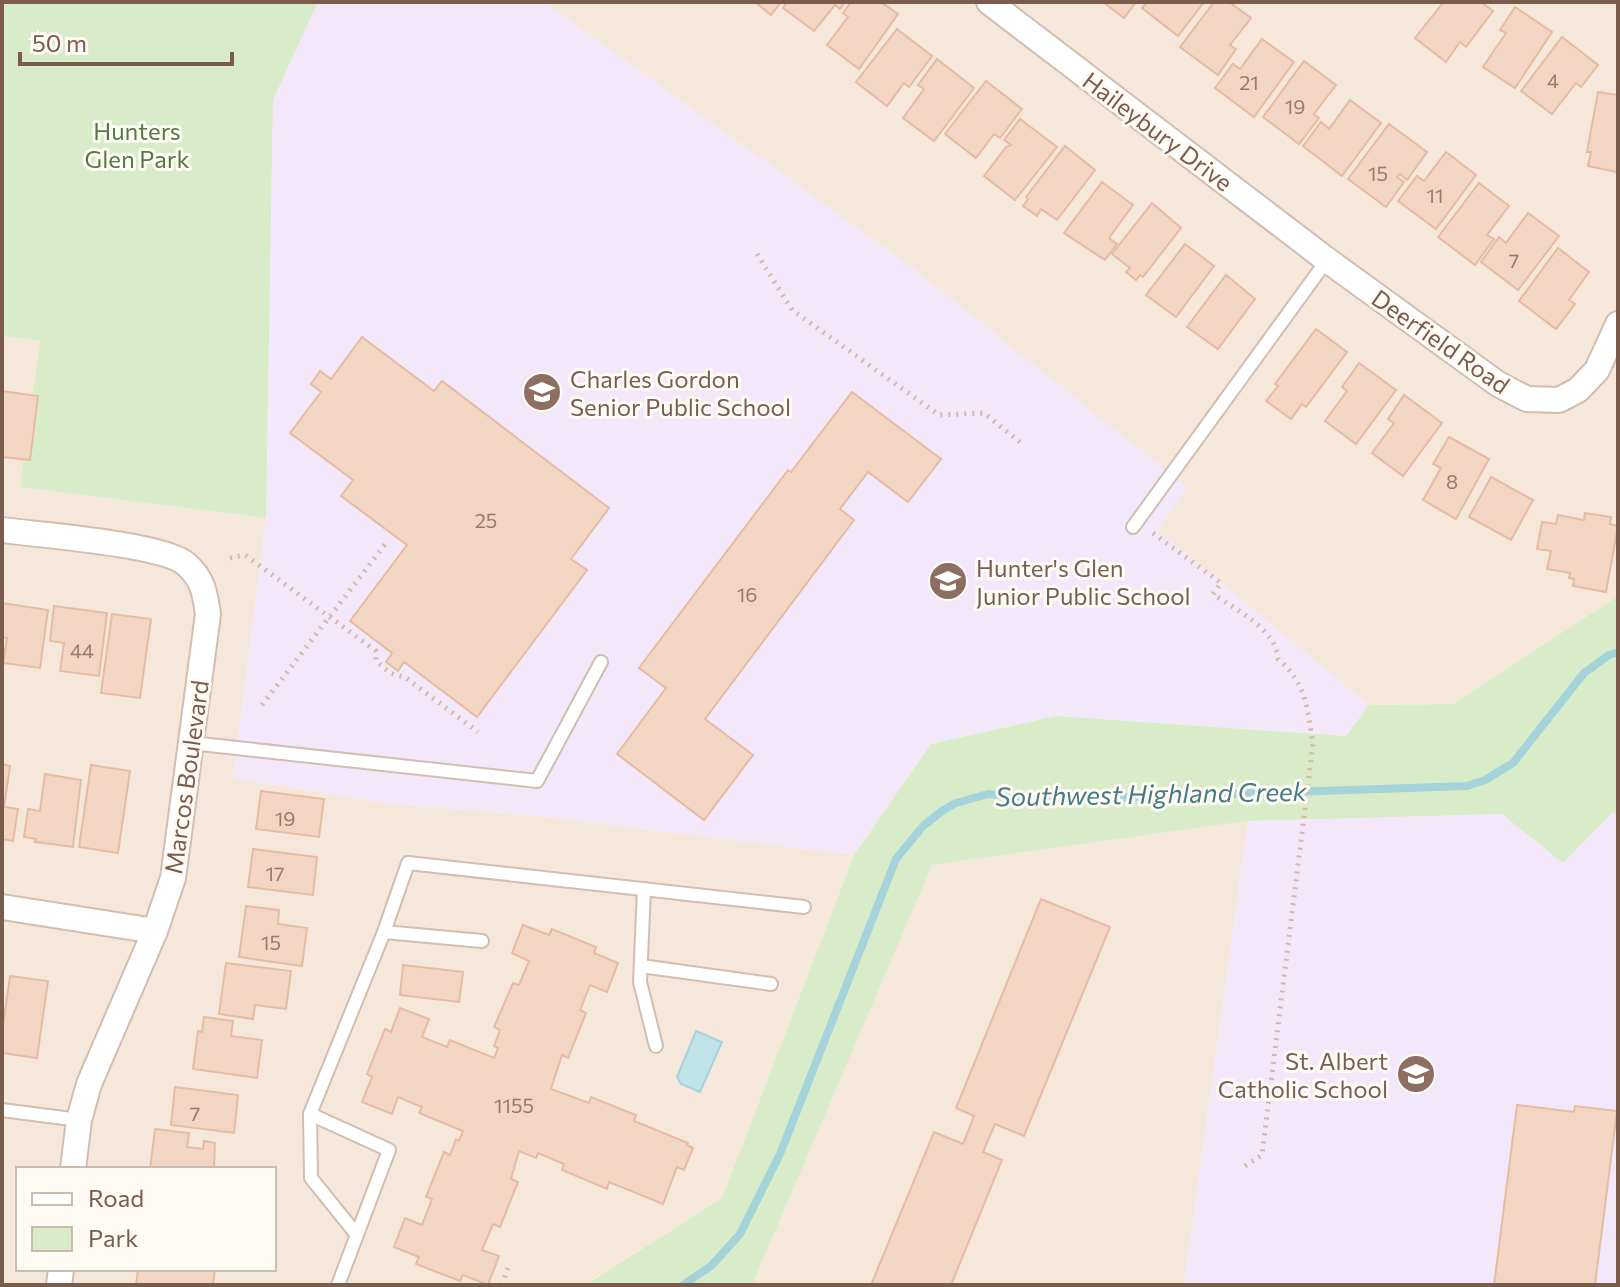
<svg xmlns="http://www.w3.org/2000/svg" width="1620" height="1287" viewBox="0 0 1620 1287" font-family="Commissioner,sans-serif">
<rect width="100%" height="100%" fill="#fdf6ec"/>
<g fill="#f5e8da" fill-rule="evenodd">
<path d="M544 2H1618V596L1453 704 1369 705 1157 530 1187 488 910 266Z"/>
<path d="M2 336 40 341 21 487 266 518 233 778 391 804 528 815 854 855 722 1198 584 1285H2ZM18 1169H274V1269H18Z"/>
<path d="M1248 821 1184 1285H752L931 865Z"/>
</g>
<g fill="#f3e8fa">
<path d="M318 2H544L910 266 1188 488 1157 530 1369 705 1346 736 1056 716 931 744 854 855 528 815 391 804 233 778 266 518 273 100Z"/>
<path d="M1614 811 1618 815V1285H1184L1248 821 1503 814 1563 862Z"/>
</g>
<g fill="#d8ecc9">
<path d="M2 2H318L273 100 266 518 20 487 40 341 2 336Z"/>
<path d="M1618 596V815L1613 812 1563 863 1502 814 1248 821 932 865 752 1285H585L722 1198 854 855 931 744 1056 716 1346 736 1369 705 1453 704Z"/>
</g>
<path fill="#bfe3e8" stroke="#a5d3da" stroke-width="2" d="M696 1031 722 1042 700 1092 681 1084 677 1077Z"/>
<g fill="none" stroke-linecap="round" stroke-linejoin="round">
<path stroke="#a5d3da" stroke-width="8" d="M683 1285 711 1266 740 1234 780 1154 896 859 923 826 942 811 956 803 988 794 1035 798H1113L1467 786 1485 780 1513 763 1584 673 1609 655 1618 652"/>
</g>
<g fill="#f3d5c3" stroke="#e6bba3" stroke-width="2">
<path d="M755 2H781L771 15Z"/>
<path d="M787 2H845L840 9 835 5 814 31 783 8Z"/>
<path d="M851 2H881L898 14 859 69 827 45 848 17 843 13Z"/>
<path d="M1103 2H1136L1124 18Z"/>
<path d="M1147 2H1204L1178 36 1142 8Z"/>
<path d="M1214 2H1229L1251 18 1230 45 1236 49 1218 75 1180 47Z"/>
<path d="M1439 2H1481L1493 11 1466 47 1460 42 1446 62 1415 38 1442 4Z"/>
<path d="M1515 7 1552 32 1515 88 1483 67 1506 33 1500 30Z"/>
<path d="M897 29 932 56 909 87 904 83 887 106 856 82Z"/>
<path d="M1562 37 1598 65 1581 87 1576 83 1552 114 1521 91Z"/>
<path d="M1262 39 1294 62 1254 117 1215 88 1233 64 1240 69Z"/>
<path d="M937 59 974 88 934 141 903 118 924 89 918 85Z"/>
<path d="M1304 61 1336 85 1314 114 1319 118 1299 144 1263 117Z"/>
<path d="M986 81 1022 109 1000 138 994 134 976 158 945 134Z"/>
<path d="M1598 92 1618 95 1617 172 1588 166 1591 152H1587Z"/>
<path d="M1350 100 1381 123 1342 176 1303 146 1321 122 1329 129Z"/>
<path d="M1020 119 1057 147 1015 200 984 176 1006 147 1011 145 1004 140Z"/>
<path d="M1389 124 1427 152 1407 180 1400 174 1397 177 1404 182 1386 207 1348 179Z"/>
<path d="M1065 146 1095 170 1057 220 1041 209 1037 216 1023 206 1028 199 1026 197Z"/>
<path d="M1446 152 1476 175 1436 229 1398 201 1417 176 1424 181Z"/>
<path d="M1102 182 1133 205 1109 238 1117 244 1105 260 1064 233Z"/>
<path d="M1479 183 1509 206 1487 235 1494 239 1475 265 1438 237Z"/>
<path d="M1152 203 1181 228 1143 277 1140 275 1136 280 1126 272 1130 268 1112 254Z"/>
<path d="M1528 213 1559 236 1518 290 1481 262 1499 237 1506 243Z"/>
<path d="M1185 244 1214 266 1176 317 1146 295Z"/>
<path d="M1558 248 1589 272 1569 300 1575 304 1556 329 1519 301Z"/>
<path d="M1226 275 1255 299 1218 349 1187 327Z"/>
<path d="M1316 329 1347 352 1306 407 1302 404 1291 419 1266 401 1278 386 1275 384Z"/>
<path d="M362 337 434 391 442 381 609 508 571 559 587 570 477 717 404 662 398 671 386 662 392 653 350 621 407 545 341 496 353 480 290 433 321 392 311 384 320 371 331 379Z"/>
<path d="M1359 363 1396 390 1356 444 1325 421 1347 391 1342 387Z"/>
<path d="M2 391 38 396 30 460 2 457Z"/>
<path d="M852 392 941 459 908 502 868 472 840 509 854 520 705 719 753 755 704 820 617 754 666 688 639 668 788 470 791 472Z"/>
<path d="M1404 395 1442 423 1403 476 1372 453 1394 423 1388 419Z"/>
<path d="M1449 437 1489 459 1456 519 1423 500 1441 468 1433 464Z"/>
<path d="M1491 477 1533 500 1511 540 1469 517Z"/>
<path d="M1585 513 1611 517 1610 524 1618 526 1606 592 1573 586 1574 579 1569 578 1570 573 1547 569 1551 551 1537 549 1542 522 1556 524 1558 515 1584 520Z"/>
<path d="M2 603 48 610 40 668 3 663 7 638 2 637Z"/>
<path d="M54 606 107 613 99 676 60 671 64 643 50 641Z"/>
<path d="M112 614 151 619 140 698 101 693Z"/>
<path d="M2 764 10 766 4 807 18 809 13 841 2 839Z"/>
<path d="M91 765 130 771 118 853 79 847Z"/>
<path d="M45 774 81 780 73 847 35 842 36 839 24 837 28 809 40 811Z"/>
<path d="M261 791 324 799 319 837 256 829Z"/>
<path d="M253 849 317 857 313 895 248 887Z"/>
<path d="M1041 899 1110 927 1024 1136 995 1124 983 1152 1002 1160 951 1285H871L934 1132 963 1144 974 1116 956 1108Z"/>
<path d="M246 906 279 910 278 924 307 928 302 966 239 957Z"/>
<path d="M523 925 549 935 552 929 596 947 594 953 618 963 607 992 590 985 580 1010 586 1013 568 1058 562 1055 551 1089 589 1103 591 1097 636 1115 634 1121 688 1143 687 1145 693 1148 684 1170 677 1167 663 1204 609 1182 607 1189 562 1170 564 1164 538 1153 536 1158 519 1151 511 1179 518 1182 500 1227 493 1224 482 1250 499 1256 488 1285 463 1275 460 1281 416 1264 419 1257 394 1247 405 1218 422 1225 432 1199 426 1197 444 1152 450 1155 456 1139 459 1141 463 1131 419 1113 422 1107 398 1097 392 1114 362 1102 372 1077 367 1074 385 1029 391 1032 400 1008 429 1019 422 1037 447 1047 450 1040 494 1058 498 1048 494 1046 500 1030 494 1027 513 983 519 985 529 961 512 953Z"/>
<path d="M226 963 291 971 286 1009 255 1005 253 1019 219 1014Z"/>
<path d="M403 965 463 972 459 1002 400 995Z"/>
<path d="M10 976 48 981 37 1058 2 1053V1032Z"/>
<path d="M204 1017 233 1021 231 1036 262 1040 257 1078 193 1069 198 1031 202 1032Z"/>
<path d="M175 1087 238 1095 234 1133 171 1125Z"/>
<path d="M1517 1105 1574 1112 1575 1106 1617 1111 1595 1285H1494Z"/>
<path d="M155 1129 189 1133 187 1147 203 1149 204 1141 215 1143 214 1169H150Z"/>
<path d="M138 1269H215L213 1285H136Z"/>
</g>
<g fill="none" stroke-linecap="round" stroke-linejoin="round">
<defs>
<g id="service">
<path d="M1133 527 1327 260"/>
<path d="M191 743 537 781 601 662"/>
<path d="M644 889 640 982 656 1046"/>
<path d="M384 932 482 941"/>
<path d="M641 966 771 984"/>
<path d="M2 1110 79 1120"/>
<path d="M310 1114 384 932 408 863 804 907"/>
<path d="M338 1285 389 1150 310 1114 311 1178 357 1235"/>
</g>
<g id="minor">
<path d="M989 2 1327 260 1498 384 1527 399 1559 400 1578 390 1597 370 1618 324"/>
<path d="M2 530C39 535 163 544 186 564 203 579 205 593 208 614L173 878 155 931 89 1084 79 1120 73 1169"/>
<path d="M2 907 155 931"/>
<path d="M59 1285 61 1269"/>
</g>
</defs>
<use href="#service" stroke="#d1beb0" stroke-width="16"/>
<use href="#minor" stroke="#d1beb0" stroke-width="28"/>
<g stroke="#d9b8a5" stroke-width="5" stroke-dasharray="2 6" stroke-linecap="butt">
<path d="M757 254 792 310 939 415 984 413 1021 443"/>
<path d="M1153 533 1221 583 1213 594C1236 610 1276 629 1278 659 1307 684 1307 708 1313 744L1262 1155 1245 1166"/>
<path d="M230 558 245 555 376 651V661L390 673 406 678 478 732"/>
<path d="M262 705 386 543"/>
<path d="M502 1285 508 1267"/>
</g>
<use href="#service" stroke="#fff" stroke-width="12"/>
<use href="#minor" stroke="#fff" stroke-width="24"/>
</g>
<defs>
<symbol id="school-disc" viewBox="-11 -11 22 22"><circle r="9.5" fill="#8d6e63" stroke="#fffaf3"/><path d="M0-5L7-2L0 1L-7-2ZM-4 1L0 2.5L4 1V4Q0 6-4 4Z" fill="#fff"/></symbol>
</defs>
<g fill-rule="evenodd">
<use href="#school-disc" x="520" y="370" width="44" height="44"/>
<use href="#school-disc" x="926" y="559" width="44" height="44"/>
<use href="#school-disc" x="1394" y="1052" width="44" height="44"/>
</g>
<g text-anchor="middle" dominant-baseline="central" stroke-width="6" stroke-linejoin="round" paint-order="stroke">
<g font-size="20" fill="#987a6a">
<text x="1553" y="80">4</text>
<text x="1249" y="82">21</text>
<text x="1295" y="106">19</text>
<text x="1378" y="173">15</text>
<text x="1435" y="195">11</text>
<text x="1514" y="260">7</text>
<text x="1452" y="481">8</text>
<text x="486" y="520">25</text>
<text x="747" y="594">16</text>
<text x="82" y="650">44</text>
<text x="285" y="818">19</text>
<text x="275" y="873">17</text>
<text x="271" y="942">15</text>
<text x="514" y="1105">1155</text>
<text x="195" y="1113">7</text>
</g>
<g font-size="24" fill="#537a41" stroke="#fffaf3">
<text x="137" y="130">Hunters<tspan x="137" dy="28">Glen Park</tspan></text>
</g>
<g font-size="24" fill="#7a5c4d" stroke="#fffaf3">
<text transform="translate(1158 131) rotate(37)">Haileybury Drive</text>
<text transform="translate(1441 341) rotate(35)">Deerfield Road</text>
<text transform="translate(186 777) rotate(-82)">Marcos Boulevard</text>
</g>
<g font-size="24" fill="#785e54" stroke="#fffaf3" text-anchor="start">
<text x="570" y="378">Charles Gordon<tspan x="570" dy="28">Senior Public School</tspan></text>
<text x="976" y="567">Hunter's Glen<tspan x="976" dy="28">Junior Public School</tspan></text>
<text x="1388" y="1060" text-anchor="end">St. Albert<tspan x="1388" dy="28">Catholic School</tspan></text>
</g>
<g font-size="26" font-style="italic" fill="#437c86" stroke="#fffaf3">
<text transform="translate(1151 793) rotate(-1)">Southwest Highland Creek</text>
</g>
</g>
<rect width="1620" height="1287" fill="none" stroke="#7a5c4d" stroke-width="8"/>
<rect x="16" y="1167" width="260" height="104" fill="#fffaf3" stroke="#cabbb1" stroke-width="2"/>
<rect x="32" y="1193" width="40" height="12" fill="#ffffff" stroke="#cabbb1" stroke-width="2"/>
<text x="88" y="1207" font-size="24" fill="#7a5c4d">Road</text>
<rect x="32" y="1227" width="40" height="24" fill="#d8ecc9" stroke="#cabbb1" stroke-width="2"/>
<text x="88" y="1247" font-size="24" fill="#7a5c4d">Park</text>
<path d="M20 52v12h212v-12" fill="none" stroke="#7a5c4d" stroke-width="4"/>
<text x="32" y="52" font-size="24" fill="#7a5c4d" stroke="#fffaf3" stroke-width="6" paint-order="stroke">50 m</text>
</svg>
